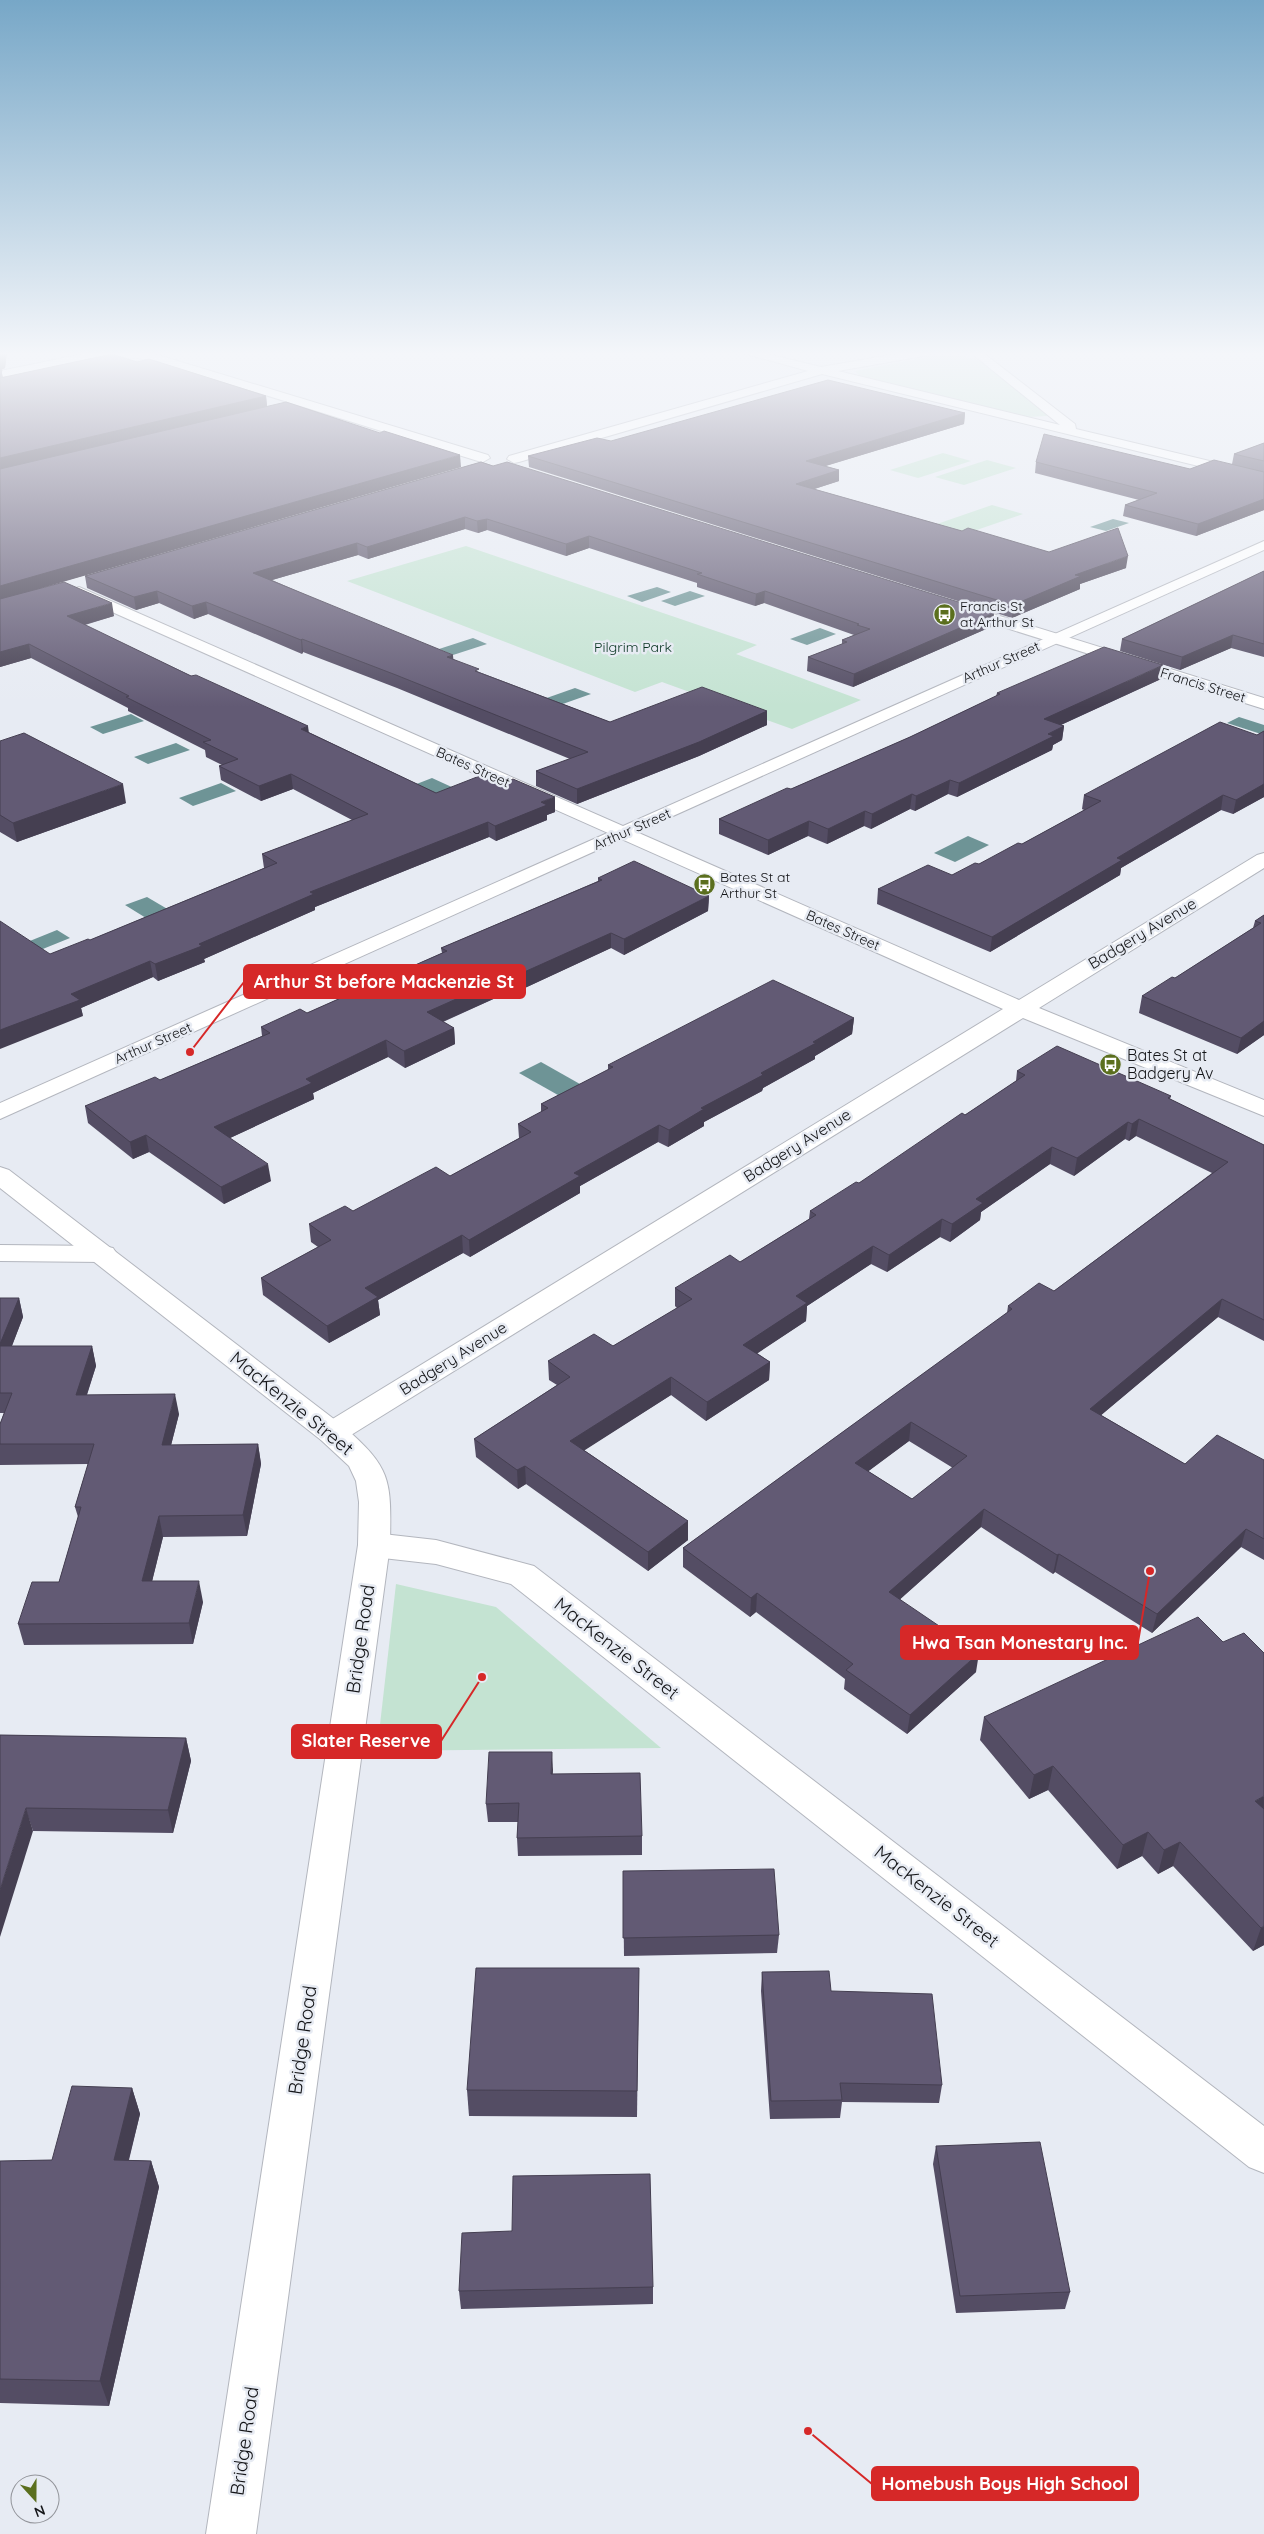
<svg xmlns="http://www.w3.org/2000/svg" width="1264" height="2534" viewBox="0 0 1264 2534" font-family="Quicksand,sans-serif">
<rect width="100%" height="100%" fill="#e7ebf3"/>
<g fill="#c4e3d2">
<path d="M938 355H957L980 360 1047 414V416L1028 417 860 376 855 371Z"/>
<path d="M943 453 971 461 918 478 890 470Z"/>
<path d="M987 460 1016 468 964 485 935 477Z"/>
<path d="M992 505 1023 514 968 533 937 524Z"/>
<path d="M466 546 757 645 736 654 861 700 792 729 662 682 635 692 347 581Z"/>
<path d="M396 1584 496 1607 661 1748 377 1751Z"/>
</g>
<g fill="#6e9496">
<path d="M1113 519 1129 523 1106 531 1090 527Z"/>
<path d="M657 587 671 592 642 602 627 596Z"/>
<path d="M690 591 705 596 675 606 661 601Z"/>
<path d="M820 628 836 634 807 645 790 639Z"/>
<path d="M473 638 487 644 453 655 439 649Z"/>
<path d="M575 688 591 694 557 706 541 700Z"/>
<path d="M131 714 144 721 103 734 90 727Z"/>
<path d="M1239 717 1264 725V735L1227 723Z"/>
<path d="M176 743 190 750 148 764 134 757Z"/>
<path d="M432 778 467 794 448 801 414 785Z"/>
<path d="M221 783 236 791 193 806 179 798Z"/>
<path d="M968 836 989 845 955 862 934 853Z"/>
<path d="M147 897 181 917 159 926 125 905Z"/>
<path d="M57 930 70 938 23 957 10 949Z"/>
<path d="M541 1062 587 1088 565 1099 519 1073Z"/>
</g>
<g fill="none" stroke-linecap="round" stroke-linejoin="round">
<defs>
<g id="minor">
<path d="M93 352H146L158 355 488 455 490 458 483 462 478 461 152 360C101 351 50 368 0 379V371Z"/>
<path d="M739 352H759L821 367 908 352H934L929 355 838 371 1060 425 970 352H982L1075 424 1076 429 1264 474V482L822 374 519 462 514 463 507 459 509 456 808 371Z"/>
<path d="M1257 352H1264V356Z"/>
<path d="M79 587 1019 1000 1257 855 1264 853V868L1039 1008 1264 1100V1116L1023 1018 343 1440 332 1443 321 1440 317 1433 321 1426 1003 1009 74 595 71 592 74 589Z"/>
<path d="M958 603 1264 698V709L952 611 950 608 952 605Z"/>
<path d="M0 1245 103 1246 113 1248 117 1254 113 1260 103 1262 0 1261Z"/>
<path d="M374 1533 436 1540 534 1566 1264 2126V2173L1249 2167 511 1584 436 1564 374 1557 363 1553 358 1545 363 1537Z"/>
</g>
<path id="tertiary" d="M0 1167 9 1170 343 1426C393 1469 391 1481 390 1545L256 2534H206L358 1545 359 1502 356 1481 349 1466 321 1440 0 1188Z"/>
<path id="secondary" d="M1264 541V550L0 1119V1103Z"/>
</defs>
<use href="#minor" stroke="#b3b6be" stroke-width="2"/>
<use href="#tertiary" stroke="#b3b6be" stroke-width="2"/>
<use href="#secondary" stroke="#b3b6be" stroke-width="2"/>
<use href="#minor" fill="#fff" fill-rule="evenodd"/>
<use href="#tertiary" fill="#fff" fill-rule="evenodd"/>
<use href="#secondary" fill="#fff" fill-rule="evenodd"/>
</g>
<g fill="#544d64" fill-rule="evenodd">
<path d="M0 352H7L5 368 1 370 3 377 137 362 266 396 267 406 461 467 40 588 114 616 85 625 436 793 555 812 547 815V820L496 841 489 837 315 907V910L204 959 205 962 158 981 153 977 81 1008 83 1016 50 954 90 940 264 868 262 854 352 820 293 789 261 801 221 780 219 766 222 765 206 757 205 750 128 711V708L31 658 0 667Z"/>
<path d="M965 413 964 424 825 466 839 470V481L814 489 962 531 1049 552 1126 568 1080 584V589L1012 618 529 467 528 456 611 441Z"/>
<path d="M1264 443V510L1196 536 1123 516 1125 505 1139 500 1035 473 1036 462 1190 469 1232 464 1234 454Z"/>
<path d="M481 462 993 626 853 687 807 671 808 657 842 644V640L854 635 764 603 755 606 697 587V583L589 548 566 556 487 530 478 533 465 529 368 559 358 555 272 580 453 659 479 672 610 722 767 711V725L699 756 577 804 536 786V771L570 759 397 688 303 652 302 654 208 614 194 619 159 603 136 610 87 588 85 576Z"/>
<path d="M1264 571V657L1231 648 1180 670 1120 651 1122 639Z"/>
<path d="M1161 679 1061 725 1064 726 1062 740 1053 745 1052 750 957 797 948 794 915 811 910 809 871 829 864 826 827 844 808 836 768 855 719 834V819L791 789 910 737 996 696 997 693Z"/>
<path d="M1264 731V797L1233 814 1221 810 1121 868 1120 875 990 952 877 904 878 889 952 875 979 864 1022 844 1084 810 1082 809 1084 795 1257 735Z"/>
<path d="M0 741 126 803 17 842 0 832Z"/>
<path d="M598 878 709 896 708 911 624 955 611 948 503 998 500 996 443 1022 454 1028 455 1044 405 1068 388 1057 313 1093 314 1099 230 1138 271 1181 224 1204 149 1152 133 1159 88 1123 85 1106 160 1080 262 1036 261 1027 307 1013 442 953 441 948 598 881Z"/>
<path d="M1264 915V1035L1237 1054 1139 1013 1142 996 1175 978 1253 928 1255 921Z"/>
<path d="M854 1018 852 1034 815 1056V1059L763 1088 762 1091 704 1122V1126L668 1147 658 1142 580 1186V1193L470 1257 463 1253 378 1300 380 1315 329 1343 263 1295 261 1278 318 1247 311 1242 309 1224 353 1211 450 1176 519 1138 518 1124 541 1112V1104L608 1070V1065Z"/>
<path d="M1017 1071 1171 1096 1170 1099 1264 1145V1341L1218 1317 1101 1415 1185 1464 1264 1460V1560L1241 1547 1152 1633 1055 1572 1053 1574 981 1527 900 1599 976 1672 907 1734 844 1689 845 1679 756 1612 750 1617 683 1567V1548L1007 1313 1008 1306 1054 1291 1212 1173 1136 1136 1129 1141 1125 1139 1074 1176 1050 1164 981 1212 980 1220 950 1242 940 1237 887 1272 871 1264 807 1306 806 1321 757 1353 770 1362 769 1380 706 1421 671 1395 584 1450 688 1521V1540L648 1571 526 1484 518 1489 476 1457 474 1439 557 1385 549 1380 548 1361 613 1346 677 1308 675 1306V1288L740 1262 809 1219 810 1211 859 1183 965 1115 1016 1081ZM909 1441 953 1468 912 1499 868 1471Z"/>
<path d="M0 1298H19L23 1317 12 1346H92L96 1366 87 1395 179 1414 171 1445 258 1444 261 1464 247 1536 163 1537 152 1581 203 1602 193 1644 24 1645 18 1624 59 1582 78 1517 75 1507 88 1464 0 1465V1424L4 1413H0Z"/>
<path d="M1223 1642 1264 1945 1253 1951 1173 1866 1158 1874 1142 1856 1117 1869 1048 1790 1029 1799 980 1740 984 1717Z"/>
<path d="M0 1735 186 1738 191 1761 173 1833 33 1831Z"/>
<path d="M552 1774 642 1836V1855L518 1856 517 1838 518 1822H488L486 1804Z"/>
<path d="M623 1871 779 1935 777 1953 624 1956Z"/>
<path d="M639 1968 637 2117 469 2116 467 2090Z"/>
<path d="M762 1972 831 1991 942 2085 939 2103 842 2102 840 2118 770 2119 761 1991Z"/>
<path d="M132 2088 140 2114 129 2160 151 2161 159 2187 109 2406 0 2403V2161L52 2160Z"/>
<path d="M936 2146 1070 2292 1065 2309 956 2313 933 2164Z"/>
<path d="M512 2231 653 2287V2304L461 2309 459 2291Z"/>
</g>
<g fill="#453f51">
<path d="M4 352H7L5 368 0 370V359Z"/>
<path d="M266 396 267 407 0 470V458Z"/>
<path d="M965 413 964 424 806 472V461Z"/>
<path d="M460 455 461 467 0 600V586Z"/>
<path d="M839 470V481L796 495V484Z"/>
<path d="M1264 499V510L1196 536 1198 524Z"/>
<path d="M465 517V529L368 559 367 547Z"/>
<path d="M487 519V530L478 533 477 521Z"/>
<path d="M589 536V548L566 556V544Z"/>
<path d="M357 543 358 555 255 585 253 573Z"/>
<path d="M1128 556 1126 568 1080 584V589L1012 618 1013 605 1075 575Z"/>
<path d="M157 591 159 603 136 610 134 597Z"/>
<path d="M765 591 764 603 755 606 756 594Z"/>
<path d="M206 602 208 614 194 619 192 606Z"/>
<path d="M112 603 114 616 69 629 67 616Z"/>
<path d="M994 613 993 626 853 687 854 674Z"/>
<path d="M1233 635 1231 648 1180 670 1182 657Z"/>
<path d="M302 639 303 652 302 654 301 640Z"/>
<path d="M29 644 31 658 0 667V652Z"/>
<path d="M453 655 454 668 447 657Z"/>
<path d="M1163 665 1161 679 1043 733 1044 719Z"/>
<path d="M767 711V725L699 756 577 804V789Z"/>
<path d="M308 726 310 741 301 729Z"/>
<path d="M1064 726 1062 740 1053 745 1052 750 957 797 959 783Z"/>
<path d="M291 774 293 789 261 801 259 786Z"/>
<path d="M950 780 948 794 915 811 916 796Z"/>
<path d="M123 784 126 803 17 842 13 823Z"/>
<path d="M1264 784V797L1233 814 1236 800Z"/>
<path d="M912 794 910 809 871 829 872 814Z"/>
<path d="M1223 795 1221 810 1121 868 1120 875 990 952 992 937 1117 858Z"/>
<path d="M555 797V812L547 815V820L496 841 495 826 541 802Z"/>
<path d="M865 811 864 826 827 844 828 829Z"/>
<path d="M809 821 808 836 768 855V840Z"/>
<path d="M488 822 489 837 315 907V910L204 959 205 962 158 981 155 964 310 892Z"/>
<path d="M709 896 708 911 624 955V939Z"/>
<path d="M611 933V948L503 998 502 982Z"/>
<path d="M150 961 153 977 81 1008 83 1016 0 1049V1030L71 994Z"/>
<path d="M499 980 500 996 428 1028 427 1012Z"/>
<path d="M854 1018 852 1034 815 1056V1059L763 1088 762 1091 704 1122V1126L668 1147 669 1130 701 1108Z"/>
<path d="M1264 1021V1035L1237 1054 1241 1038Z"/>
<path d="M454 1028 455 1044 405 1068 404 1051Z"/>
<path d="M386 1040 388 1057 313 1093 314 1099 217 1144 214 1127 306 1079Z"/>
<path d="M1139 1119 1136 1136 1129 1141 1132 1124Z"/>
<path d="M1128 1122 1125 1139 1074 1176 1077 1158Z"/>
<path d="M659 1125 658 1142 580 1186V1193L470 1257 469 1240 574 1173Z"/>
<path d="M146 1135 149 1152 133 1159 130 1142Z"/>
<path d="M1052 1147 1050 1164 981 1212 980 1220 950 1242 952 1224 976 1199Z"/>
<path d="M268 1164 271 1181 224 1204 221 1187Z"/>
<path d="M942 1219 940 1237 887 1272 889 1255Z"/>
<path d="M462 1235 463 1253 378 1300 380 1315 329 1343 327 1326 365 1288Z"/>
<path d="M873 1246 871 1264 807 1306 806 1321 743 1363V1345L796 1296Z"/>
<path d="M19 1298 23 1317 4 1366 0 1349V1344Z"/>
<path d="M1222 1299 1218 1317 1087 1427 1090 1409Z"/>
<path d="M92 1346 96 1366 80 1415 76 1395Z"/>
<path d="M770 1362 769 1380 706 1421 707 1402Z"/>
<path d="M671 1377V1395L571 1459 570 1441Z"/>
<path d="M175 1394 179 1414 166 1465 162 1445Z"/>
<path d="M911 1422 909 1441 854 1482 855 1463Z"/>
<path d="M258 1444 261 1464 247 1536 243 1515Z"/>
<path d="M525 1466 526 1484 518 1489 517 1470Z"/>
<path d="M984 1509 981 1527 887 1611 889 1592Z"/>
<path d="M159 1516 163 1537 147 1602 142 1581Z"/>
<path d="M688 1521V1540L648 1571V1552Z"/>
<path d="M1246 1529 1241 1547 1152 1633 1157 1614Z"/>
<path d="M1059 1554 1055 1572 1053 1574 1057 1555Z"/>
<path d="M199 1581 203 1602 193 1644 189 1623Z"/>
<path d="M757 1593 756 1612 750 1617 751 1598Z"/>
<path d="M979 1653 976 1672 907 1734 910 1715Z"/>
<path d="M186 1738 191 1761 173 1833 168 1810Z"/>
<path d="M552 1752 553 1770 552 1793 551 1774Z"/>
<path d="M1053 1766 1048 1790 1029 1799 1034 1775Z"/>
<path d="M1264 1796V1816L1255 1801Z"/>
<path d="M26 1808 33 1831 0 1937V1890Z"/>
<path d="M1148 1832 1142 1856 1117 1869 1123 1845Z"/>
<path d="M1180 1842 1173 1866 1158 1874 1164 1850Z"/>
<path d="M1264 1926V1945L1253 1951 1261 1928Z"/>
<path d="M132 2088 140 2114 122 2186 114 2160Z"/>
<path d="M151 2161 159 2187 109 2406 100 2381Z"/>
</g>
<g fill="#625a74" stroke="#453f51" fill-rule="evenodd">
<path d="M0 352H4L3 358 0 359Z"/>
<path d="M112 354 137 362 149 359 266 396 0 458V370H2L0 378Z"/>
<path d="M828 380 965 413 806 461 839 470 796 484 962 531 968 528 1049 552 1118 528 1128 556 1075 575 1081 576 1013 605 528 456 597 438 611 441Z"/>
<path d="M286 402 380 433 384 431 460 455 0 586V469Z"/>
<path d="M1044 434 1190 469 1214 460 1264 472V499L1198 524 1125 505 1157 493 1036 462Z"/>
<path d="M1264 443V461L1234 454Z"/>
<path d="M481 462 493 466 507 462 994 613 854 674 808 657 847 642 842 640 870 629 857 625 859 624 765 591 756 594 697 574 702 573 589 536 566 544 487 519 477 521 465 517 367 547 357 543 253 573 453 655 447 657 479 669 475 671 610 722 702 687 767 711 699 742 577 789 536 771 588 752 396 675 302 639 301 640 206 602 192 606 157 591 134 597 85 576Z"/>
<path d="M1264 571V644L1233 635 1182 657 1122 639Z"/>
<path d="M64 582 112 603 67 616 191 676 196 675 308 726 301 729 436 793 482 775 501 784 513 779 555 797 541 802 547 805 495 826 488 822 310 892 314 894 199 944 202 946 155 964 150 961 71 994 80 1000 0 1030V921L50 954 88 939 90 940 277 863 262 854 368 814 291 774 259 786 219 766 238 759 203 742 211 740 126 697 129 696 29 644 0 652V599Z"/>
<path d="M1104 647 1163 665 1044 719 1064 726 1048 734 1054 736 959 783 950 780 916 796 912 794 872 814 865 811 828 829 809 821 768 840 719 819 787 788 791 789 910 737 1000 694 997 693Z"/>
<path d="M1220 722 1257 735 1264 731V784L1236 800 1223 795 1117 858 1122 860 992 937 878 889 928 865 952 875 975 863 979 864 1018 843 1022 844 1101 801 1084 795Z"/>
<path d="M24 733 123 784 13 823 0 815V741Z"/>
<path d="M634 861 709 896 624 939 611 933 502 982 499 980 427 1012 454 1028 404 1051 386 1040 306 1079 312 1083 214 1127 268 1164 221 1187 146 1135 130 1142 85 1106 155 1077 160 1080 270 1033 261 1027 300 1009 307 1013 388 977 447 951 441 948 602 880 598 878Z"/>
<path d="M1264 915V1021L1241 1038 1142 996 1172 977 1175 978 1261 923 1255 921Z"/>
<path d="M773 980 854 1018 813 1042 816 1043 761 1073 763 1075 701 1108 704 1109 669 1130 659 1125 574 1173 580 1176 469 1240 462 1235 365 1288 378 1297 327 1326 261 1278 331 1240 309 1224 345 1206 353 1211 436 1167 450 1176 531 1132 518 1124 548 1108 541 1104 613 1067 608 1065Z"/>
<path d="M1057 1046 1171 1096 1168 1098 1264 1145V1320L1222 1299 1090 1409 1185 1464 1217 1435 1264 1460V1539L1246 1529 1157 1614 1059 1554 1057 1555 984 1509 889 1592 979 1653 910 1715 846 1670 853 1664 757 1593 751 1598 683 1548 1012 1309 1008 1306 1039 1283 1054 1291 1228 1162 1139 1119 1132 1124 1128 1122 1077 1158 1052 1147 976 1199 983 1203 952 1224 942 1219 889 1255 873 1246 796 1296 807 1303 743 1345 770 1362 707 1402 671 1377 570 1441 688 1521 648 1552 525 1466 517 1470 474 1439 570 1377 548 1361 594 1334 613 1346 692 1299 675 1288 730 1255 740 1262 816 1215 810 1211 856 1182 859 1183 962 1113 965 1115 1025 1075 1017 1071ZM911 1422 967 1456 912 1499 855 1463Z"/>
<path d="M0 1298H19L0 1344Z"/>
<path d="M0 1346H92L76 1395 175 1394 162 1445 258 1444 243 1515 159 1516 142 1581H199L189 1623 18 1624 32 1582H59L81 1507H75L94 1444H0V1424L12 1393H0Z"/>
<path d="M1198 1617 1223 1642 1244 1633 1264 1653V1796L1255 1801 1264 1809V1926L1261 1928 1180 1842 1164 1850 1148 1832 1123 1845 1053 1766 1034 1775 984 1717Z"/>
<path d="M0 1735 186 1738 168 1810 26 1808 0 1890Z"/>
<path d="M489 1752H552L551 1774 640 1773 642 1836 517 1838 519 1803 486 1804Z"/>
<path d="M774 1869 779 1935 623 1938V1871Z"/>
<path d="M476 1968H639L637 2091 467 2090Z"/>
<path d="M829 1971 831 1991 932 1994 942 2085 840 2083 842 2100 771 2101 762 1972Z"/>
<path d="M72 2086 132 2088 114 2160 151 2161 100 2381 0 2379V2161L52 2160Z"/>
<path d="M1040 2142 1070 2292 960 2296 936 2146Z"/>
<path d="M650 2174 653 2287 459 2291 462 2233 512 2231 513 2176Z"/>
</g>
<linearGradient id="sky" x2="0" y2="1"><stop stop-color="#77a7c7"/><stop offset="0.5" stop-color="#f4f6fa"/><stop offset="1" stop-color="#f4f6fa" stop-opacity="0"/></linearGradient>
<rect width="1264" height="707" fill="url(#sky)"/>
<defs>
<symbol id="bus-disc" viewBox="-11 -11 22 22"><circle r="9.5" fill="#5b6f1e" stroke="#e7ebf3"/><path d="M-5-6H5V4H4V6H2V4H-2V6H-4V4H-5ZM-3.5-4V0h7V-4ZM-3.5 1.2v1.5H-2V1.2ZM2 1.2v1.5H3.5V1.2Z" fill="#fff"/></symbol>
</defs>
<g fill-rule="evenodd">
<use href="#bus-disc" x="932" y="602" width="25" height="25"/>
<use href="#bus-disc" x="692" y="872" width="25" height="25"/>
<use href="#bus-disc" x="1098" y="1052" width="25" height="25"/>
</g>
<g text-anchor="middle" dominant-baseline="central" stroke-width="5" stroke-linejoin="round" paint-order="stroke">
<g font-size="14" fill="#141518" stroke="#e7ebf3" text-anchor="start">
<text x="960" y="606">Francis St<tspan x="960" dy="16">at Arthur St</tspan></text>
<text x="720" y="877">Bates St at<tspan x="720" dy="16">Arthur St</tspan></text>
</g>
<g font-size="14" fill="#073320" stroke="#e7ebf3">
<text x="633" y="647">Pilgrim Park</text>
</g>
<g font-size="14" fill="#141518" stroke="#e7ebf3">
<text transform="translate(1001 662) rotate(-24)">Arthur Street</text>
<text transform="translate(1203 685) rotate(17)">Francis Street</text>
<text transform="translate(473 767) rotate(24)">Bates Street</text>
<text transform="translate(632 829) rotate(-24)">Arthur Street</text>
<text transform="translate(843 930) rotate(24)">Bates Street</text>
<text transform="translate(153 1043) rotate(-24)">Arthur Street</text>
</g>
<g font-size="16" fill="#141518" stroke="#e7ebf3">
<text transform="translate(1142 933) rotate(-31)">Badgery Avenue</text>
<text transform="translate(797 1145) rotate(-32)">Badgery Avenue</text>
<text transform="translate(453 1358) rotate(-32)">Badgery Avenue</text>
</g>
<g font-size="16" fill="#141518" stroke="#e7ebf3" text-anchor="start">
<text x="1127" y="1055">Bates St at<tspan x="1127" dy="18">Badgery Av</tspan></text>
</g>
<g font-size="19" fill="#141518" stroke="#e7ebf3">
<text transform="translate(292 1403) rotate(39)">MacKenzie Street</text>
<text transform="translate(360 1639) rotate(-82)">Bridge Road</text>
<text transform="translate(617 1648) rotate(38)">MacKenzie Street</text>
<text transform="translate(937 1896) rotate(38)">MacKenzie Street</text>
<text transform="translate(302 2040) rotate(-82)">Bridge Road</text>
<text transform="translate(244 2441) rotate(-82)">Bridge Road</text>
</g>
</g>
<path fill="none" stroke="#d62828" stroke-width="2" d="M190 1052L244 982M1150 1571L1138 1642M482 1677L441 1741M808 2431L872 2484"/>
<g fill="#d62828" stroke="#e7ebf3" stroke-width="2">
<circle cx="190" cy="1052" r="5"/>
<circle cx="1150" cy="1571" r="5"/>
<circle cx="482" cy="1677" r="5"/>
<circle cx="808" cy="2431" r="5"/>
</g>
<g fill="#d62828" stroke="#d62828" stroke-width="2">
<rect x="244" y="965" width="281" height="33" rx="5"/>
<rect x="901" y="1626" width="237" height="33" rx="5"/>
<rect x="292" y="1725" width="149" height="33" rx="5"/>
<rect x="872" y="2467" width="266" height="33" rx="5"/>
</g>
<g font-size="18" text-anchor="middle" font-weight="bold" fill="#fff">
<text x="384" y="988">Arthur St before Mackenzie St</text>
<text x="1020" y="1649">Hwa Tsan Monestary Inc.</text>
<text x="366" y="1747">Slater Reserve</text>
<text x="1005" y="2490">Homebush Boys High School</text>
</g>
<g transform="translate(35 2499) rotate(159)"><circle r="24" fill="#e7ebf3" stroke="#93959b"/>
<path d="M0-4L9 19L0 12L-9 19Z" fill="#5b6f1e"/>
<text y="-8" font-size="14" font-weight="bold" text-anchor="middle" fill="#141518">N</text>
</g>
</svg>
